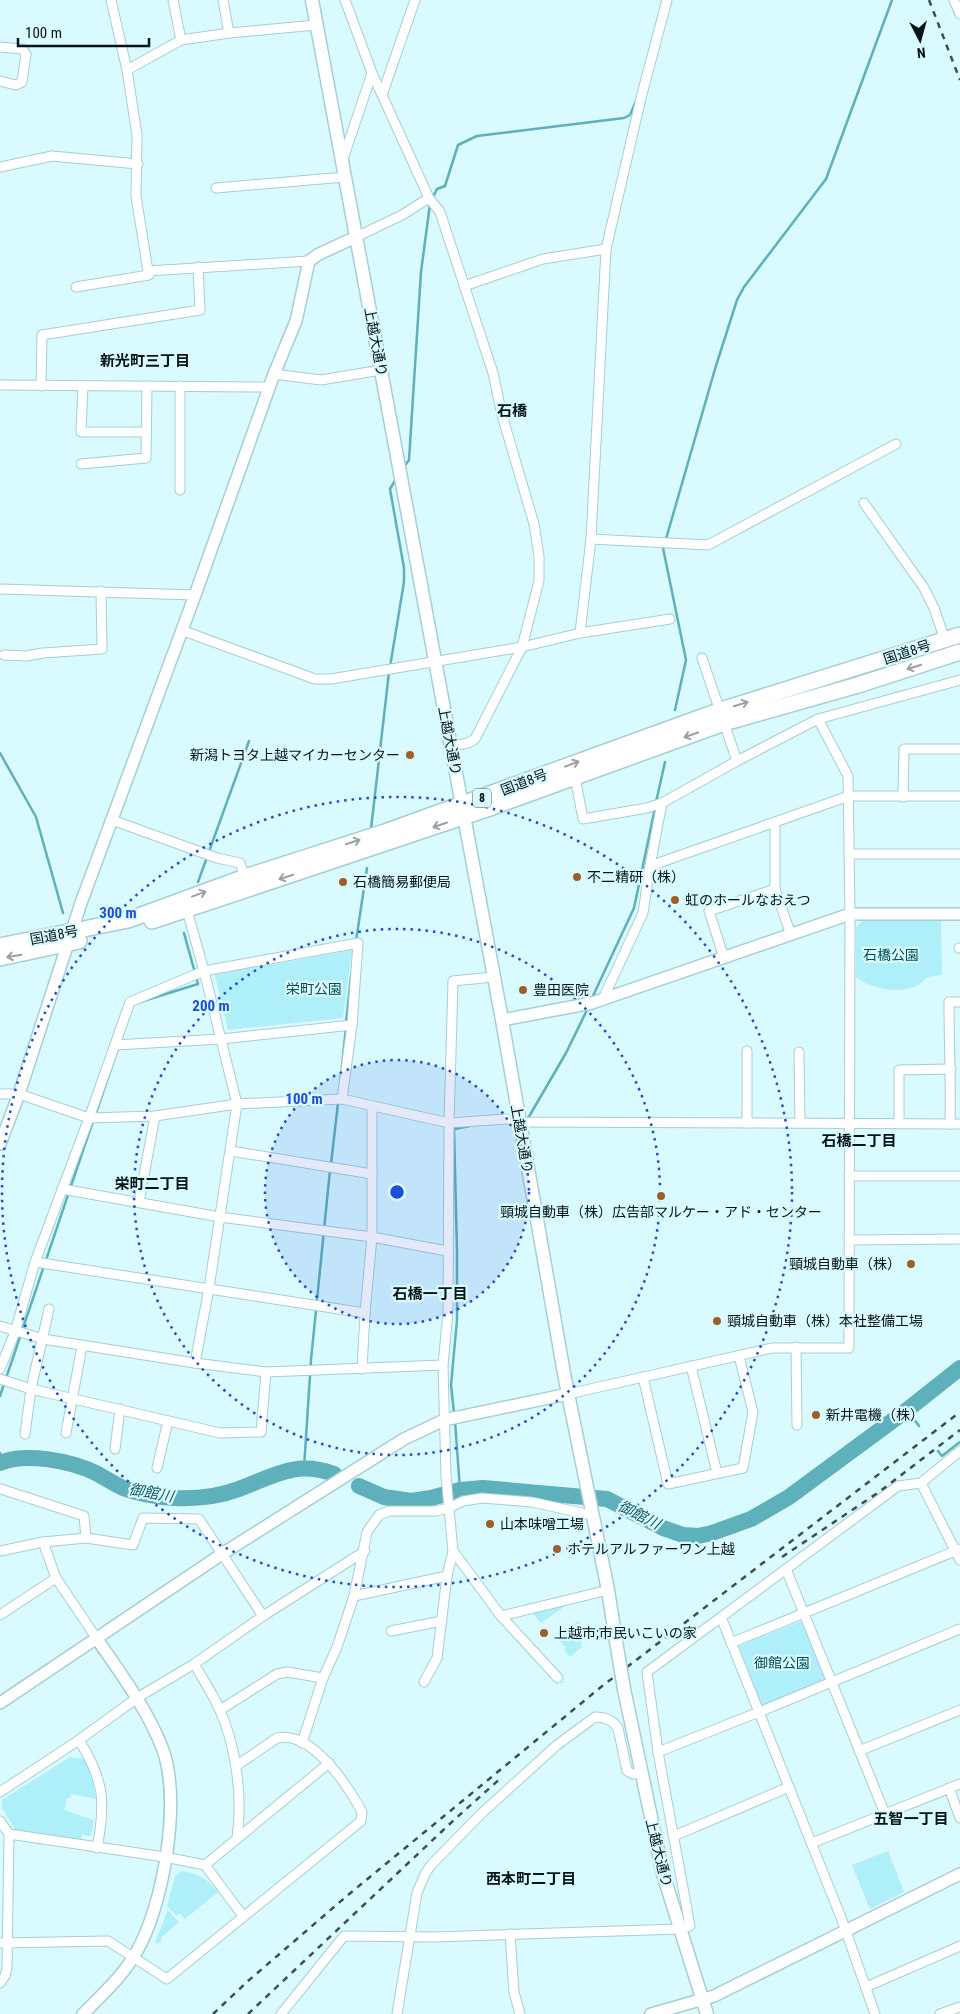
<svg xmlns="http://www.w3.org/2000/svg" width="960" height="2014" viewBox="0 0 960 2014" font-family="'Roboto Condensed','Noto Sans JP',sans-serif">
<rect width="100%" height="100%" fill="#d9faff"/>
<g fill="#afeff9">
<path d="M863 920 941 921 942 975C937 976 931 976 926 978 926 979 921 983 920 984 901 995 874 990 856 977V927Z"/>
<path d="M352 950 343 1018 228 1030 215 975Z"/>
<path d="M565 1606 541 1623 531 1612Z"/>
<path d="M579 1620 582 1647 570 1657 564 1650 566 1648 558 1639Z"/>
<path d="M802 1621 826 1681 762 1706 739 1646Z"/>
<path d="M70 1757 86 1759 91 1772 96 1799 71 1794 70 1798H67L64 1810 94 1820 91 1836 82 1835 80 1843 16 1831 2 1808V1800Z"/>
<path d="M888 1851 904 1892 870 1909 852 1865Z"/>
<path d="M182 1871C200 1875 205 1877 218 1892L185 1919 180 1913 177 1916 167 1906 175 1876Z"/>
<path d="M168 1910 179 1922 161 1938 162 1940 158 1944 155 1942Z"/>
</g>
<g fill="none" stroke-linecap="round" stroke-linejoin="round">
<g stroke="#5eb0bb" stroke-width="2.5">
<path d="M432 199 437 189 445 186 458 145 477 136 624 118 630 115 636 101"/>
<path d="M403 468 409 460 421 272 430 204"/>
<path d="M666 539 715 369 737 300 744 287 826 179 892 0"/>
<path d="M664 545 663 548 686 660 675 710"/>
<path d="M390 667 404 582V568L390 489 396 479"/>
<path d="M0 753 36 817 63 913"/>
<path d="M656 802 665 762"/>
<path d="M371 829 389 672"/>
<path d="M198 882 249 741"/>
<path d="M356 941 367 868"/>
<path d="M592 998 634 908 655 808"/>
<path d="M140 1002 198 984 184 933"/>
<path d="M346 1023 351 976"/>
<path d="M340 1085 346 1028"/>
<path d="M95 1116 118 1048"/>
<path d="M527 1120 566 1053 588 1008"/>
<path d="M331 1164 338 1103"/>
<path d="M0 1396 93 1121"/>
<path d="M907 1410 919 1426"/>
<path d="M454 1413 451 1385 457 1320V1251L454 1129 470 1126"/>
<path d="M455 1421 460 1490"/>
<path d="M938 1451 942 1456 960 1442"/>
<path d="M0 1453 3 1462"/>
<path d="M304 1468 311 1360 330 1170"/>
</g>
<g stroke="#5eb0bb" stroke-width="16">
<path d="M0 1463C26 1452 71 1461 96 1473 105 1478 114 1484 123 1488 139 1494 158 1497 175 1498 196 1499 220 1496 239 1489 274 1476 295 1460 334 1474"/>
<path d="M359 1486 384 1497 411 1501 431 1498 460 1490 483 1488 607 1499 663 1528 683 1535 698 1536 712 1533 751 1519 789 1497 907 1410 960 1368"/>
</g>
<defs>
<g id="minor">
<path d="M111 0 127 70 137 135 136 196 148 271 309 261"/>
<path d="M173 0 181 40"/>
<path d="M223 0 229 33"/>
<path d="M345 0 372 73 429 198 440 212 493 373 502 415 534 524 539 556V581L522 647 475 739 468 743 452 746"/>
<path d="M954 0 960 14"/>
<path d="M0 47 22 49 26 54 22 82 16 85 0 81"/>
<path d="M127 70 181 40 229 33 316 25"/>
<path d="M382 95 415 0"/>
<path d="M343 159 372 73"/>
<path d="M0 167 52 156 138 164"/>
<path d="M216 188 345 177"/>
<path d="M356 237 402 215 429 198"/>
<path d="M464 286 543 259 606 249"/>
<path d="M76 287 149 275 148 271"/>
<path d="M274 374 321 380 381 370"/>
<path d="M0 385 270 387"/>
<path d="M41 386 42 335 200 310 198 267"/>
<path d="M83 386 81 432H146"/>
<path d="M180 386V490"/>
<path d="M81 464 146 458 147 386"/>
<path d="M864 503 924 588 934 608 945 640"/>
<path d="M591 539 708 545 896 444"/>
<path d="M0 589 195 595"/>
<path d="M181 630 315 679H331L522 647 580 633 670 619"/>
<path d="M580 633 591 539 606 249 642 94 667 0"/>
<path d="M4 655 26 656 43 653 102 649 101 591"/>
<path d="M702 658 737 761"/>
<path d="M575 777 583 819 647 808 662 803 737 761 818 719 960 680"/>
<path d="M903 797 904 749H960"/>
<path d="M112 820 217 858 240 863 245 877"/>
<path d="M775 822V889L791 935"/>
<path d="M849 854H960"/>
<path d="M650 866 849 796H960"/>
<path d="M187 910 204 971 237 1104 209 1288 195 1363"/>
<path d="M959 948H960"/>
<path d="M724 958 709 911 775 889"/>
<path d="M493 977 453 981 449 1123 448 1312 443 1365 446 1476 453 1551 501 1616 558 1678"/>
<path d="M603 999 643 913 650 866 662 803"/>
<path d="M115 1045 221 1039 352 1025"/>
<path d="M799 1052 800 1123"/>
<path d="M0 1094H19L89 1118 155 1116 237 1104 342 1099 449 1123 506 1119 519 1122 960 1124"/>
<path d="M747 1123V1051"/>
<path d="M899 1124V1070L951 1069"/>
<path d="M950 1124C951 1083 949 1043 949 1002H960"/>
<path d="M231 1151 372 1174"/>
<path d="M849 1176H960"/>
<path d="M62 1189 220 1217 372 1237 447 1251"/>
<path d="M139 1202 155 1116"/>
<path d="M849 1240 960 1239"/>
<path d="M35 1262 365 1313"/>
<path d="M0 1326 43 1339 195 1363 266 1372 443 1365"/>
<path d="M796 1347 797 1425"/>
<path d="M691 1366 717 1473"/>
<path d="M0 1369 15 1332 35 1262 89 1118 130 1002 204 971 358 943 352 1025 342 1099"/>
<path d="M362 1369 365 1313 372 1237V1107"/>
<path d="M643 1377 668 1484 743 1468 753 1412 739 1356"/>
<path d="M0 1379 31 1389 220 1433 261 1432 266 1372"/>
<path d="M568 1394 772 1348H849L850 914 848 776 818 719"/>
<path d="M66 1433 82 1346"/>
<path d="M25 1434 31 1389 49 1309"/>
<path d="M115 1449 120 1409"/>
<path d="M157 1468 168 1421"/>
<path d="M921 1483 960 1560"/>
<path d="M1 1489 84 1516 86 1538"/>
<path d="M43 1542 56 1578 97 1639"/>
<path d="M0 1551 43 1542 86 1538 133 1545 143 1518 199 1519 263 1616"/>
<path d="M786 1569 885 1814"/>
<path d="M354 1596 447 1576"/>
<path d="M0 1615 56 1578"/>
<path d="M501 1616 608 1590"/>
<path d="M721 1617 842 1920 875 2014"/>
<path d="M391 1631 442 1621"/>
<path d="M731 1643 960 1549"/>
<path d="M194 1664C203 1679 212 1693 219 1708 236 1745 243 1798 237 1838"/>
<path d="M424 1682 437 1658 447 1576 453 1551"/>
<path d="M220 1710 277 1674 287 1672 323 1678"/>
<path d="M79 1740C104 1780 106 1802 97 1848"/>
<path d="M302 1743 323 1678 337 1647 354 1596 367 1532 379 1515 389 1511H436L449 1508 463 1501 482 1498 532 1502 591 1515"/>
<path d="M859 1751 960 1710"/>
<path d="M658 1752 759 1712 960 1629"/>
<path d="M949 1788 960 1818"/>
<path d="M0 1792 79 1740 137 1698 194 1664 263 1616 365 1551"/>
<path d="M0 1821 9 1834 7 1968 5 1976 0 1983"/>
<path d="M9 1834 165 1857 205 1865 329 1763"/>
<path d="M674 1836 789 1787"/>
<path d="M812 1843 960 1784"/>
<path d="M205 1865 243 1916"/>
<path d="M510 1934 514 1992 520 2014"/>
<path d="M0 1943 108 1941 167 1979 361 1821 362 1812C348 1786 312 1730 277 1738L236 1766"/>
<path d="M866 1987 960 1946"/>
<path d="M281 2014 344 1936 435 1937 679 1929 690 1926 658 1752 647 1672 898 1486 921 1483 960 1451"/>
<path d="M397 2014 417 1893 425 1874 431 1865 482 1813 557 1745 595 1717C605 1717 613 1720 618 1728L627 1771 633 1774H641"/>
<path d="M940 2014 960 2007"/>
</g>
<g id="tertiary">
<path d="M502 1020 592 1003 850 914H960"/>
<path d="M0 1144 19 1094 81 903 195 595 274 374 296 321 309 261 319 254 356 237"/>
<path d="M0 1703 222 1554 404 1439 444 1420 568 1394"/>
<path d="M83 2014C102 1995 124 1975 137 1951 164 1903 181 1802 163 1750 148 1710 121 1674 97 1639"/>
<path d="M651 2014 714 1996 960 1874"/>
</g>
<g id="secondary">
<path d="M312 0 502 1020 565 1379 608 1590 616 1641"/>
<path d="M624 1689 663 1874 707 2014"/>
</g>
<g id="trunk">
<path d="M152 921 487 809 724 723 858 685 960 652"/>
<path d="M0 946 128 920 245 877 385 832 721 710 960 635"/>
<path d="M0 958 79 941"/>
</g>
</defs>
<use href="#minor" stroke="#a6ced4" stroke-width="11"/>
<use href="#tertiary" stroke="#a6ced4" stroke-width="14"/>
<use href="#secondary" stroke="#a6ced4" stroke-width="15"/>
<use href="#trunk" stroke="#a6ced4" stroke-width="18"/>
<use href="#minor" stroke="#fff" stroke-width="9"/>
<use href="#tertiary" stroke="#fff" stroke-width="11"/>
<use href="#secondary" stroke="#fff" stroke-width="12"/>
<use href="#trunk" stroke="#fff" stroke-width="15"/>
<g stroke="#3c4f52" stroke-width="2.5" stroke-dasharray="6 6" stroke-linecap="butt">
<path d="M929 0 960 80"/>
<path d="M782 1557 879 1492 960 1430"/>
<path d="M213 2014 248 1981 348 1895 601 1687 960 1412"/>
<path d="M248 2014 455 1819 502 1777"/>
</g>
<defs>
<path id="secondary-bridge" d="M616 1641 624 1689"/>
</defs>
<use href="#secondary-bridge" stroke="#a6ced4" stroke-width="15" stroke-linecap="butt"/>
<use href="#secondary-bridge" stroke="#fff" stroke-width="12"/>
</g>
<defs><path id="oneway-shaft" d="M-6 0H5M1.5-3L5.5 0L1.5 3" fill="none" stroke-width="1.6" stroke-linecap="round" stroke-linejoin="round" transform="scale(1.25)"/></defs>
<g stroke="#9ba1a2">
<use href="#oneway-shaft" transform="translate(914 667) rotate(162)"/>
<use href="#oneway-shaft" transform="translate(741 704) rotate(-17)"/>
<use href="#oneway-shaft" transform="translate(691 735) rotate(161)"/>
<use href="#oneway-shaft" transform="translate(572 764) rotate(-21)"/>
<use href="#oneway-shaft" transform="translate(440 825) rotate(161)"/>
<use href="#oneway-shaft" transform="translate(353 842) rotate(-18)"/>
<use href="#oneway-shaft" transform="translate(286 877) rotate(162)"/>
<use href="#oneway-shaft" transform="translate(199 894) rotate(-20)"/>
<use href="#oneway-shaft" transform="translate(14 956) rotate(171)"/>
</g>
<circle cx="397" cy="1192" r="132" fill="#1d4ed8" fill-opacity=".12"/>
<g fill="none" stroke="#1d4ed8" stroke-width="2.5" stroke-dasharray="2.5 5">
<circle cx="397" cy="1192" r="132"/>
<circle cx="397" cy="1192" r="263"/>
<circle cx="397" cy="1192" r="395"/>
</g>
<g fill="#9e5e28" stroke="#d9faff" stroke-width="2">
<circle cx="410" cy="755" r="5"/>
<circle cx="577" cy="877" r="5"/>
<circle cx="343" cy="882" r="5"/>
<circle cx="675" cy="900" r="5"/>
<circle cx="523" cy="990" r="5"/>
<circle cx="661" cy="1196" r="5"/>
<circle cx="911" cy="1264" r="5"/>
<circle cx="717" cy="1321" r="5"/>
<circle cx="816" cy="1415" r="5"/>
<circle cx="490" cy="1524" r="5"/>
<circle cx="557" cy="1549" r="5"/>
<circle cx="544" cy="1633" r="5"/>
</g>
<g text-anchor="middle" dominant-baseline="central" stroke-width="4.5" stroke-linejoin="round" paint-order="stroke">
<rect fill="#d9faff" stroke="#45595c" stroke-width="1" x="473" y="788.5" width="18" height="19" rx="4"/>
<g font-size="12" font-weight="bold" fill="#051416">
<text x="482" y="798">8</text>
</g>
<g font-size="14" fill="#051416" stroke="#d9faff">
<text transform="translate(376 342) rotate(79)">上越大通り</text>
<text transform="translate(907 652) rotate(-18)">国道8号</text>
<text transform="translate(450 741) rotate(79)">上越大通り</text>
<text transform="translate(524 782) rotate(-21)">国道8号</text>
<text transform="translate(54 935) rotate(-11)">国道8号</text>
<text transform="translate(522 1139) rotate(80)">上越大通り</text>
<text transform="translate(659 1853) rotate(76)">上越大通り</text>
</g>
<g font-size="14" fill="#051416" stroke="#d9faff" text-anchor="start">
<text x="400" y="755" text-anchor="end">新潟トヨタ上越マイカーセンター</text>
<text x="587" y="877">不二精研（株）</text>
<text x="353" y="882">石橋簡易郵便局</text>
<text x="685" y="900">虹のホールなおえつ</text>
<text x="533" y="990">豊田医院</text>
<text x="661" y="1212" text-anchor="middle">頸城自動車（株）広告部マルケー・アド・センター</text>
<text x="901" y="1264" text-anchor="end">頸城自動車（株）</text>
<text x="727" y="1321">頸城自動車（株）本社整備工場</text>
<text x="826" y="1415">新井電機（株）</text>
<text x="500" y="1524">山本味噌工場</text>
<text x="567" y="1549">ホテルアルファーワン上越</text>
<text x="554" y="1633">上越市;市民いこいの家</text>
</g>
<g font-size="14" fill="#004e56" stroke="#d9faff">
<text x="891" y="955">石橋公園</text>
<text x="314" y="989">栄町公園</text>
<text x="782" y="1663">御館公園</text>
</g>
<g font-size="15" font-weight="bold" fill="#051416" stroke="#d9faff">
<text x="145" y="361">新光町三丁目</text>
<text x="512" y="411">石橋</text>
<text x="859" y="1141">石橋二丁目</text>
<text x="152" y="1184">栄町二丁目</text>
<text x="430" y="1294">石橋一丁目</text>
<text x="911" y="1819">五智一丁目</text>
<text x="531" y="1879">西本町二丁目</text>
</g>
<g font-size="15" font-style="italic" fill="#145a62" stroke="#d9faff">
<text transform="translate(151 1493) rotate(10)">御館川</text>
<text transform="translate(639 1515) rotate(27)">御館川</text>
</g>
</g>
<circle cx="397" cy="1192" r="8" fill="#1d4ed8" stroke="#d9faff" stroke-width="2.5"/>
<g font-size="15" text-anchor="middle" font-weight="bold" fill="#1d4ed8" stroke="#d9faff" stroke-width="4.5" stroke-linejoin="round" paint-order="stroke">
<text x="118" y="918">300 m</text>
<text x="211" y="1011">200 m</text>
<text x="304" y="1104">100 m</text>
</g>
<g transform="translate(920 40) rotate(174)" stroke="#d9faff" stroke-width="4" paint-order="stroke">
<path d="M0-4L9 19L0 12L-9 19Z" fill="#051416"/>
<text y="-8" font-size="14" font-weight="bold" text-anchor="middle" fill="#051416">N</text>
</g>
<path d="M18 38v8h131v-8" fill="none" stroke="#051416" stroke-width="2.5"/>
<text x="25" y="38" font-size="15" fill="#051416" stroke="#d9faff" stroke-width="4" paint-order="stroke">100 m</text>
</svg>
